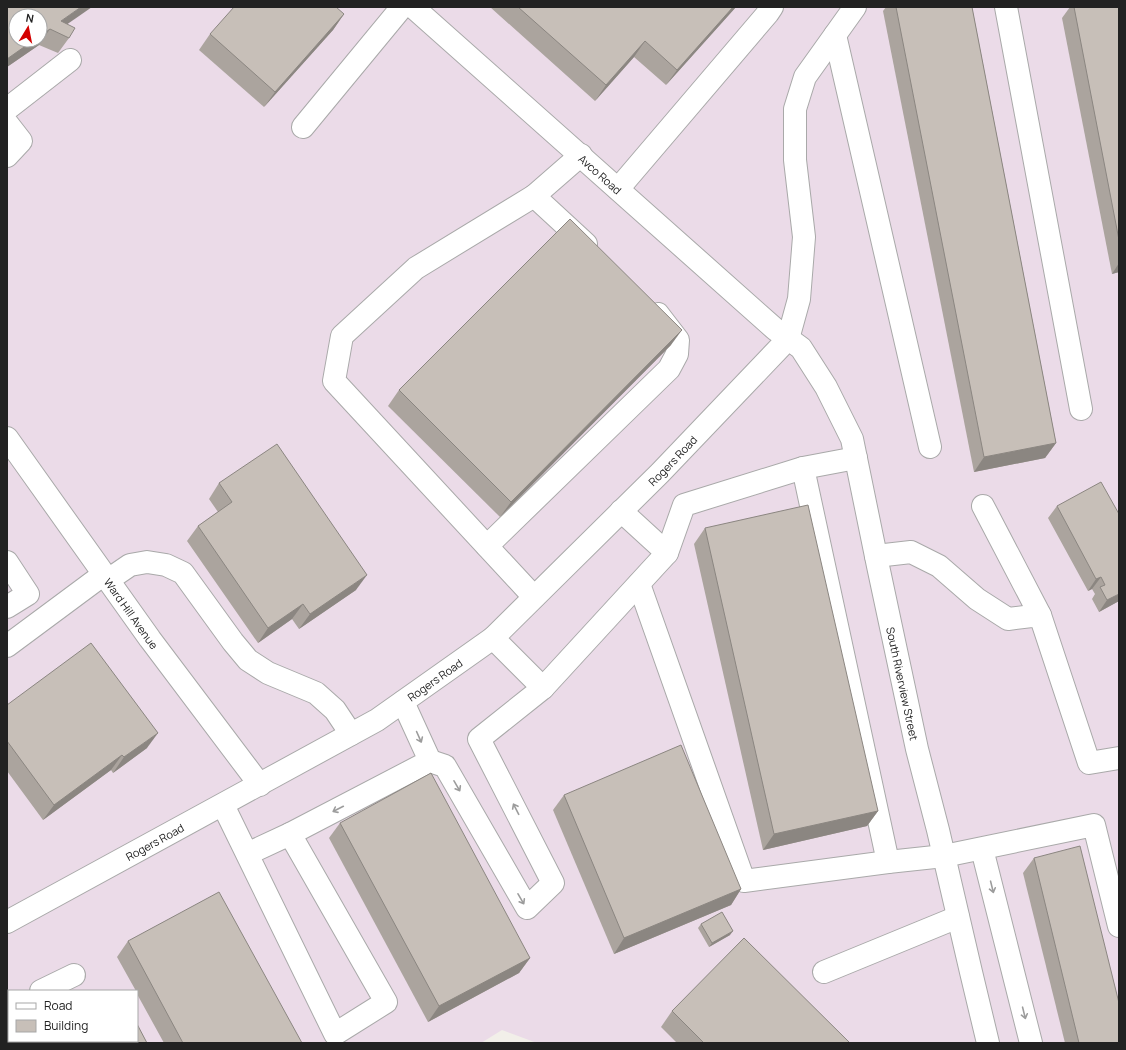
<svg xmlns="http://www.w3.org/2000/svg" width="1126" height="1050" viewBox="0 0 1126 1050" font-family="Manrope,sans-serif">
<rect width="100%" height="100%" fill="#f2efe9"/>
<path fill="#ebdbe8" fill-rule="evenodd" d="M7 7H1119V1043H537L502 1030 481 1043H7ZM16 16H40V40H16ZM9 991H137V1041H9Z"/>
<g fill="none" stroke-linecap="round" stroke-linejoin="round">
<defs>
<g id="minor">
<path id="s1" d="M413 7 775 329 801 348 826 387 852 439 878 566 917 749 938 830 971 972 988 1043"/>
<path d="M1006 7 1081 409"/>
<path d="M835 35 930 447"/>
<path d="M7 109 70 60"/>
<path d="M7 123 21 141 7 156"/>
<path d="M303 127 402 7"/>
<path d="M618 189 768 13 772 7"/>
<path d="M534 196 586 244"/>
<path id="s2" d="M7 438 150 639 260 785"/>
<path d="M803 468 888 862 944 856 1094 825 1119 926"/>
<path d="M983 506 1040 615"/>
<path d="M487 546 669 369 677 354 678 340 658 314"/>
<path d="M667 553 684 505 803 468 856 458"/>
<path d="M876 556 911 552 939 566 977 599 1008 619 1040 615 1089 763 1119 758"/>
<path d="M7 562 28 594 7 607"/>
<path d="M108 580 130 565 147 562 166 565 183 573 233 642 248 660 268 673 316 693 335 710 351 734"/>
<path d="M639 584 744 881 888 862"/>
<path d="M534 597 334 381 342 336 416 268 534 196 581 155"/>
<path d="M7 646 104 574"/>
<path d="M543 688 667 553 621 511"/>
<path d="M430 761 445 766 527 908 553 883 479 739 543 688 493 638"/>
<path d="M223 805 335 1034 386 1002 290 834 247 854"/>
<path d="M290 834 430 761 403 702"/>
<path d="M982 849 1031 1043"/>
<path id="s3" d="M7 922 377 720 493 638 660 473 788 339 799 299 804 237 795 160V109L805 77 855 7"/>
<path d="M824 972 958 917"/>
<path d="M41 991 74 975"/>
<path d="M7 1007 9 1006"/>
</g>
</defs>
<use href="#minor" stroke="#a9a9a9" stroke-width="24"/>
<use href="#minor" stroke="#fff" stroke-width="22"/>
</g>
<g fill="#aba49e">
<path d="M7 7 68 24 69 38 58 53 39 45 7 67Z"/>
<path d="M490 7H736L666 85 634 57 595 101Z"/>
<path d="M886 7H972L1056 443 1045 458 974 472 883 11Z"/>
<path d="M1070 7H1119V272L1112 274 1062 18Z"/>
<path d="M344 14 333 30 264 107 199 50 210 34Z"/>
<path d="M671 345 500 517 388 406 399 390Z"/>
<path d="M219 483 356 590 299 629 292 619 258 643 187 541 198 526 218 512 209 499Z"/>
<path d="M1057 506 1119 601 1099 612 1092 599 1095 594 1092 589 1088 591 1048 518Z"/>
<path d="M705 528 878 811 867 826 763 850 694 544Z"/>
<path d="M7 705 147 748 113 773 111 770 43 820 7 771Z"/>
<path d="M564 795 741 889 731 905 614 954 553 810Z"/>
<path d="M340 823 530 958 519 973 428 1022 329 838Z"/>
<path d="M1034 858 1119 1043H1065L1023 873Z"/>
<path d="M701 924 730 935 709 947 698 928Z"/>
<path d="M128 941 302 1043H164L137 994V991H136L117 957Z"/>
<path d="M672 1011 850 1043H677L661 1027Z"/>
</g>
<g fill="#8b8681">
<path d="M81 7H92L56 32 61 21Z"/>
<path d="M733 7H736L666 85 677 70Z"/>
<path d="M344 14 333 30 264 107 275 92Z"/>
<path d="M50 29 39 45 7 67V59L34 40H40V36Z"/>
<path d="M645 41 634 57 595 101 606 85Z"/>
<path d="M1119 263V272L1112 274Z"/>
<path d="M682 330 671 345 500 517 511 502Z"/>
<path d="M1056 443 1045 458 974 472 984 457Z"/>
<path d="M367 575 356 590 299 629 310 614Z"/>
<path d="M1101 577 1092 589 1088 591 1096 579Z"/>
<path d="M1119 594V601L1099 612 1107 600Z"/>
<path d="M303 604 292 619 258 643 268 628Z"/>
<path d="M158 733 147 748 113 773 124 757Z"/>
<path d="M122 755 111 770 43 820 54 805Z"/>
<path d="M878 811 867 826 763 850 774 834Z"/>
<path d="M741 889 731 905 614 954 624 938Z"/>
<path d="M733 931 730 935 709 947 712 943Z"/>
<path d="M530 958 519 973 428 1022 439 1006Z"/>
</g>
<g fill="#c7bfb8" stroke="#8b8681">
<path d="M7 7H81L61 21 75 28 69 38 50 29 40 36V16H16V40H34L7 59Z"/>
<path d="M234 7H336L344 14 275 92 210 34Z"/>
<path d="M518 7H733L677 70 645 41 606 85Z"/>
<path d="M896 7H972L1056 443 984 457Z"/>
<path d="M1074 7H1119V240Z"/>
<path d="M570 219 682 330 511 502 399 390Z"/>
<path d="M277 444 367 575 310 614 303 604 268 628 198 526 232 502 219 483Z"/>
<path d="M1101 482 1119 514V594L1107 600 1100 587 1105 585 1101 577 1096 579 1057 506Z"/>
<path d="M808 505 878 811 774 834 705 528Z"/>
<path d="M91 643 158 733 124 757 122 755 54 805 7 741V705Z"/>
<path d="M681 745 741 889 624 938 564 795Z"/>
<path d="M431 773 530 958 439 1006 340 823Z"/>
<path d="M1080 846 1119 1003V1043H1079L1034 858Z"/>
<path d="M219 892 302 1043H183L128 941Z"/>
<path d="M722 912 733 931 712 943 701 924Z"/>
<path d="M744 938 850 1043H704L672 1011Z"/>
<path d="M137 1024 147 1043H23L27 1041H137Z"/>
</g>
<defs><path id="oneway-shaft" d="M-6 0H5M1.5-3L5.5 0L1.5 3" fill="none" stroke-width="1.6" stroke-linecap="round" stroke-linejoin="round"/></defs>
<g stroke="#9c9c9c">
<use href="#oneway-shaft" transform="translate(419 737) rotate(66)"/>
<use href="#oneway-shaft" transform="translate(457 786) rotate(60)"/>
<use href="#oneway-shaft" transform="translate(338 809) rotate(153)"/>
<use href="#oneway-shaft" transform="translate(516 809) rotate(-117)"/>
<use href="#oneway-shaft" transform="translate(992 887) rotate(76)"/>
<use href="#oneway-shaft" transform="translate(521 899) rotate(60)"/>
<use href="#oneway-shaft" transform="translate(1024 1013) rotate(76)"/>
</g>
<g text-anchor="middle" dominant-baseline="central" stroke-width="4" stroke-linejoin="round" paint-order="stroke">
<g font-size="11" fill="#222" stroke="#fff">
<text stroke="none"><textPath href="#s1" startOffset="251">Avco Road</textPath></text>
<text stroke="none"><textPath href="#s3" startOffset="816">Rogers Road</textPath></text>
<text stroke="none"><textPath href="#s2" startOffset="215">Ward Hill Avenue</textPath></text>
<text stroke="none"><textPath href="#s3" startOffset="492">Rogers Road</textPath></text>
<text stroke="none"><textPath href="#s1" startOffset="871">South Riverview Street</textPath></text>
<text stroke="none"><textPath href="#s3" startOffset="168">Rogers Road</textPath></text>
</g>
</g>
<rect width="1126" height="1050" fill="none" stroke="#222222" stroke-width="16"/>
<rect x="8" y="990" width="130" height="52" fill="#ffffff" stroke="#a7a7a7"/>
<rect x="16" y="1003" width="20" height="6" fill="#ffffff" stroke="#a7a7a7"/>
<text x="44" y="1010" font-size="12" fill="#222222">Road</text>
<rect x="16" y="1020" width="20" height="12" fill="#c7bfb8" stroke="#a7a7a7"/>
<text x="44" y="1030" font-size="12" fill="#222222">Building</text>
<g transform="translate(28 28) rotate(10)"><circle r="19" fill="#ffffff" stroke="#a7a7a7"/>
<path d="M0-3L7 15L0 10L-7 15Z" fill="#d40000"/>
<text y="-6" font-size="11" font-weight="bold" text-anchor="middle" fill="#222222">N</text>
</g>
</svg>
